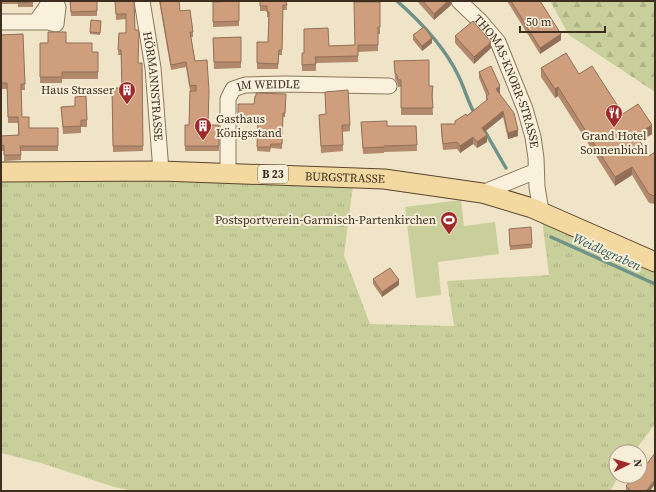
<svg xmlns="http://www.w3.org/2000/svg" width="656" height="492" viewBox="0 0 656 492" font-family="'Source Serif 4',serif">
<defs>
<pattern id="grass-tufts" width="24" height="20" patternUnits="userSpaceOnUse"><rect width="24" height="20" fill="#c9cf9b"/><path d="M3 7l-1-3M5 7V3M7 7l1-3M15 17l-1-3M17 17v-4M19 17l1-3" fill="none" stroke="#aeb285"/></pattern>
<pattern id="forest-firs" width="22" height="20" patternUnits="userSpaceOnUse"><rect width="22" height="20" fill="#c9cf9b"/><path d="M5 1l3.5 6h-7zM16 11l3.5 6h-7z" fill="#aeb285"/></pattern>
</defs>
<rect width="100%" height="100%" fill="#f0e4c8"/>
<path fill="url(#grass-tufts)" d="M1 172 354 178 344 255 370 324 454 326 447 281 549 275 541 211 655 262V424L634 452H616V476H619L610 491H133L114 487 41 463 1 453Z"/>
<path fill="url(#forest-firs)" d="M550 1H655V92L569 35Z"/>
<path fill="#c9cf9b" d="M461 200 464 226 495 222 499 254 438 262 441 295 416 298 405 207Z"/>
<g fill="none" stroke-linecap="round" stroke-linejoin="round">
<g stroke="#6f938a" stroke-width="3.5">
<path d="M397 1C422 23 445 47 459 77 465 89 468 103 475 114"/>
<path d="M483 128 506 168"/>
<path d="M551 237 655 284"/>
</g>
<defs>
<g id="minor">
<path id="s1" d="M142 1 153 68 161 171"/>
<path id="s2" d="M459 1 480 21 498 42 525 109 533 137 536 158 537 187 541 211"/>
<path d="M1 22H48L56 24 58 7 47 6 36 22"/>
<path id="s3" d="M228 173V99L233 89 245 85 285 84 389 86"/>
<path d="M482 193 536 171"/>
</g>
<g id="major">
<path id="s4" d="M1 172 161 171 384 179 482 193 532 208 655 262"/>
</g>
</defs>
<use href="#minor" stroke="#8d765c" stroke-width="17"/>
<use href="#major" stroke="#5b4430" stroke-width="21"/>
<use href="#minor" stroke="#faf1dc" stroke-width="15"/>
<use href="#major" stroke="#f3d9a0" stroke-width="19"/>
</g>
<g fill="#b2896c">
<rect x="1" y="1" width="17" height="3"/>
<rect x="18" y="1" width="15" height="6"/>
<path d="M70 1H97V16H71Z"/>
<path d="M115 1H134L135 30 138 63H142L143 151 113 152 112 88H122L121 55H118L119 33H126V19L116 20Z"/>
<path d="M159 1H179L180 11 193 32V37H191L195 61 208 125H219V151H185V125H189L190 91 186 67 171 70Z"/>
<path d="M239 1V26L213 27V2Z"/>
<path d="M260 1 287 5V10H283L282 55H279L278 69H257V42H268L269 17H267V11H260Z"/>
<path d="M417 1H451V5L434 20Z"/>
<path d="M507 1H540L561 40 540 54Z"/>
<path d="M380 2V34H378V51L358 52V62L316 63V71H302V53H304L329 46 355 45Z"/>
<path d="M91 20 101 21 100 35 90 34Z"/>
<path d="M23 34 25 90H21L22 117 29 128H58V151H21V160L4 161V151H1V136L18 135V123H8L7 89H1V35Z"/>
<path d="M413 35 432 43 422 51 413 40Z"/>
<path d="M455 36 491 48 474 64 455 43Z"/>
<path d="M241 37V68L214 69 213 38Z"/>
<path d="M40 43H66L92 52H98V79H62V83H40Z"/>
<path d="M394 61 429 86 433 93 432 98 433 115H401V87H398L397 82 395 79Z"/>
<path d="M541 68 579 74 623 114 652 134 640 141 649 156 655 152V204L649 203 632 175 615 186 558 96 555 98 541 77Z"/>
<path d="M479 72 500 93H499L518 136 508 139 503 117 484 132 487 142 477 148 473 144 460 153 457 149 443 150 441 131V124H455L486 101V95L479 78Z"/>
<path d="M325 92 350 125V131L342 132 343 151 321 153 319 115 326 114Z"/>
<path d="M286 94 285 117H283L282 149 271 148 270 152 257 151 258 124 238 123V104H254Z"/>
<path d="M75 97 87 120V127H81V133L63 134 61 107 75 106Z"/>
<path d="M361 122 387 126H416L417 151 384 152V153L363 154Z"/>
<path d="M509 229 532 244V248L510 250Z"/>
<path d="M373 279 399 285 382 297 373 284Z"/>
<path d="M626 486 650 491H626Z"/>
</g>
<g fill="#916f58">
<path d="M448 1H451V5L434 20V14Z"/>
<path d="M561 34V40L540 54V48Z"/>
<path d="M432 38V43L422 51V46Z"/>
<path d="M491 42V48L474 64V57Z"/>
<path d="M500 86V93L496 96V89Z"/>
<path d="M558 87V96L555 98V89Z"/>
<path d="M503 111V117L482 134V128Z"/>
<path d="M652 125V134L636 144V135Z"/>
<path d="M518 130V136L508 139V133Z"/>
<path d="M487 135V142L477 148V142Z"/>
<path d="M473 137V144L460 153V146Z"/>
<path d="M632 167V175L615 186V177Z"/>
<path d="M399 280V285L382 297V292Z"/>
<path d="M655 480V484L650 491H646Z"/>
</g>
<g fill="#cf9f7d" stroke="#916f58">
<path d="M18 1H33V2L18 3Z"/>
<path d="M70 1H97V11L71 12Z"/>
<path d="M115 1H134L135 30H138L139 32 138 63H142L143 146H113L112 88H122L121 50H118L119 33H126V14H116Z"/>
<path d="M160 1H179L180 11 190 10 193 32H190L195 61 207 60 209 91 208 125H219V146H185V125H189L190 91H196V85L190 86 186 62 171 65Z"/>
<path d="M239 1V21L213 22V2Z"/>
<path d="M260 1H286L287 5H283L282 50H279L278 64 257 63V42H268L269 12H267V6H260Z"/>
<path d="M423 1H448L434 14Z"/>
<path d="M511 1H540L561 34 540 48Z"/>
<path d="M354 2H380V27H378V45H358V56L315 57 316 64 302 65V53H304V29L328 28 329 46 355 45Z"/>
<path d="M91 20 101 21 100 33 90 32Z"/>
<path d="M473 21 491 42 474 57 455 36Z"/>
<path d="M424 27 432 38 422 46 413 35Z"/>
<path d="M48 32H66V43H92V52H98V72H62V77H40V43H48Z"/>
<path d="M23 34 25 84H21L22 117H29V128H58V146H20L21 155H4V145L1 146V136L19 135 18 117H8L7 83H1V35Z"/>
<path d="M241 37V62H214L213 38Z"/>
<path d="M566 53 579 74 592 66 623 114 638 104 652 125 636 135 649 156 655 152V196L649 194 632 167 615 177 558 87 555 89 541 68Z"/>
<path d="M429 60V86H433L432 94 433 108H401V80H398L397 75 395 73 394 61Z"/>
<path d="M491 66 500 86 496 89 514 113 518 130 508 133 503 111 482 128 487 135 477 142 473 137 460 146 457 142 443 144 441 124H455V121L466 114 467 116 488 99 486 96 489 94 479 72Z"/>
<path d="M348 90 350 125H342L343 145 321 146 319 115 326 114 325 92Z"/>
<path d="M256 93 286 94 285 113H283L282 144H271L270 147H257L258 119H238V104H254L255 96H256Z"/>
<path d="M86 96 87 120H81V126L63 127 61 107 75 106V97Z"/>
<path d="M387 121V126H416L417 145 384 146V147L363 148 361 122Z"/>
<path d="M531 227 532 244 510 246 509 229Z"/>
<path d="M390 268 399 280 382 292 373 279Z"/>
<path d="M655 453V480L646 491H631L626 486 634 476H640V469L641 467 643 469Z"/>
</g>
<defs>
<symbol id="building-pin" viewBox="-11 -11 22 30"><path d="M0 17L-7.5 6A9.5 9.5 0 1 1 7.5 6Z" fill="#9e2a2b" stroke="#f7eed8"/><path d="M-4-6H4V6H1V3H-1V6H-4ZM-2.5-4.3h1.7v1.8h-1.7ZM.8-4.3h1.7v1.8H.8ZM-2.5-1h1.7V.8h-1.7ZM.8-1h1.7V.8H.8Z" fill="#fff"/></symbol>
<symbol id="restaurant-pin" viewBox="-11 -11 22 30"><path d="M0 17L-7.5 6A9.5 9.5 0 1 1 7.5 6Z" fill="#9e2a2b" stroke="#f7eed8"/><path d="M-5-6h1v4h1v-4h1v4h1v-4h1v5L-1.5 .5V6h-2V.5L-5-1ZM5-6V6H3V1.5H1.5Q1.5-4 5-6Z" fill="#fff"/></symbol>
<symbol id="stadium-pin" viewBox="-11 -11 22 30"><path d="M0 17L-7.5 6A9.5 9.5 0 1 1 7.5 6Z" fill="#9e2a2b" stroke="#f7eed8"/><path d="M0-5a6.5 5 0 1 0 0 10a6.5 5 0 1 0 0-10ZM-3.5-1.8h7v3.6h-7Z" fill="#fff"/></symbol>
</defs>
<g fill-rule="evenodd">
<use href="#building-pin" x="117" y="80" width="20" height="27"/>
<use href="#restaurant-pin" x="604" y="103" width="20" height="27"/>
<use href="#building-pin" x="193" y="116" width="20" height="27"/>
<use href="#stadium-pin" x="439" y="210" width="20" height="27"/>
</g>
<g text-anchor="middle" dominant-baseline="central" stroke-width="4" stroke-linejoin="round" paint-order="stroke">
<rect fill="#f7eed8" stroke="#756857" stroke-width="1" x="258" y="165" width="30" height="18" rx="3"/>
<g font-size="11" font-weight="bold" fill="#3d2e20">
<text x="273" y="174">B 23</text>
</g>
<g font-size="12" fill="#3d2e20" stroke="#f7eed8">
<text stroke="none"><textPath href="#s2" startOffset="96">THOMAS-KNORR-STRASSE</textPath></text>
<text stroke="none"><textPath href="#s1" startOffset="86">HÖRMANNSTRASSE</textPath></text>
<text stroke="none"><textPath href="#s3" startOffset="121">IM WEIDLE</textPath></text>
<text stroke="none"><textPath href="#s4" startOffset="344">BURGSTRASSE</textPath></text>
</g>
<g font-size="12" fill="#3d2e20" stroke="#f7eed8" text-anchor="end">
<text x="114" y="90">Haus Strasser</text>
<text x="216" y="119" text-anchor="start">Gasthaus<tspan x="216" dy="14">Königsstand</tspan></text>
<text x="614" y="136" text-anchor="middle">Grand Hotel<tspan x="614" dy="14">Sonnenbichl</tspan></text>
<text x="436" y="220">Postsportverein-Garmisch-Partenkirchen</text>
</g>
<g font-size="13" font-style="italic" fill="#2f5d5a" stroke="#f7eed8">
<text transform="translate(607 252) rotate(24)">Weidlegraben</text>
</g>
</g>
<rect width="656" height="492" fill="none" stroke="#3d2e20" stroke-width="4"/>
<g transform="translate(628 464) rotate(85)"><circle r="19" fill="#f7eed8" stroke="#ada18e"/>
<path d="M0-3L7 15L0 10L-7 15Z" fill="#9e2a2b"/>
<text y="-6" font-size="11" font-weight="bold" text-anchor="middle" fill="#3d2e20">N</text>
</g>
<path d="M520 26v6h85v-6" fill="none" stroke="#3d2e20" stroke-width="2"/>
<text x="526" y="26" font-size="12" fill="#3d2e20" stroke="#f7eed8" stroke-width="3" paint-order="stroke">50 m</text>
</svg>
